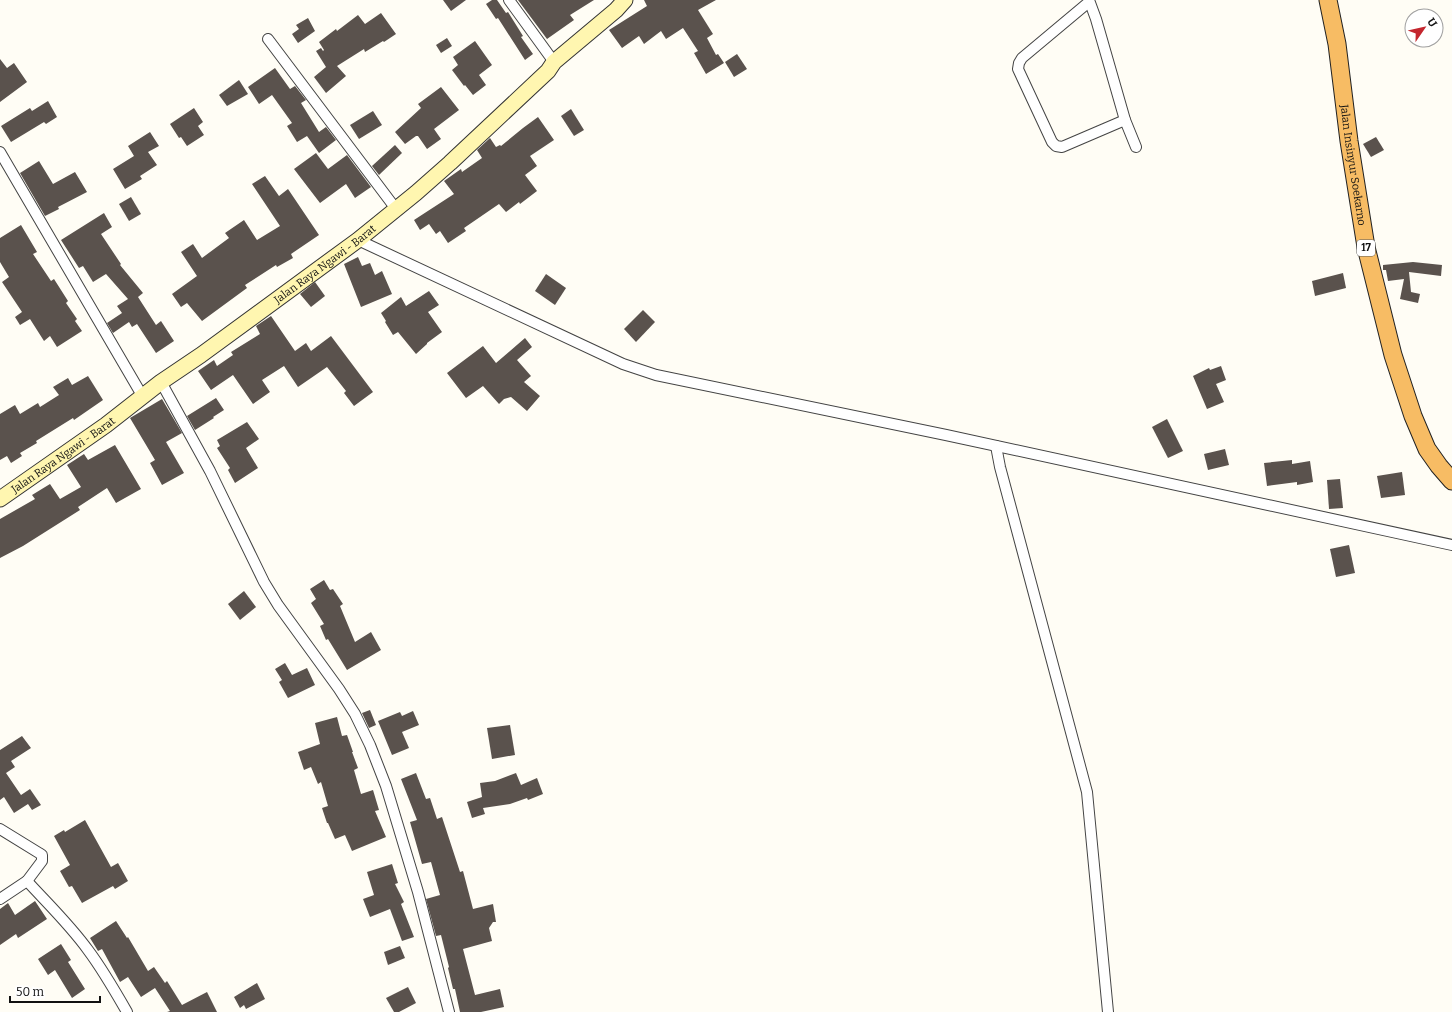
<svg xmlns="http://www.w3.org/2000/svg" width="1452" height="1012" viewBox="0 0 1452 1012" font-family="Bitter,serif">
<rect width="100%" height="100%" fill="#fffdf5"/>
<g fill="#5a524d">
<path d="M443 0H466L451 11Z"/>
<path d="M492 0H497L506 13 508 12 523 36 521 37 533 54 525 60 498 18 496 19 486 4Z"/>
<path d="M518 0H594L570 15 574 20 547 39Z"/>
<path d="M644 0H716L698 10 713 34 707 38 716 55 718 54 724 63 706 74 694 53 698 51 683 28 666 39 661 31 644 44 639 36 622 48 609 30 647 6Z"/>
<path d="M381 13 396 34 384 42 383 41 365 52 364 49 337 66 346 76 326 93 314 77 326 67 316 51 321 48 323 51 324 50 319 42 336 29 337 31 358 15 365 24Z"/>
<path d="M308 18 315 31 298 43 292 34 299 29 296 25Z"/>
<path d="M447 38 452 46 441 53 436 45Z"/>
<path d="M475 41 492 65 479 75 486 85 473 95 465 85 464 86 452 70 458 65 453 57Z"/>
<path d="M737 54 747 69 734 77 725 62Z"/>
<path d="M0 59 7 68 14 63 27 82 0 102Z"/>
<path d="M275 68 290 89 295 86 306 100 301 103 319 132 326 127 336 140 319 153 307 136 297 142 287 126 292 123 272 95 259 104 248 87Z"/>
<path d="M239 80 248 94 227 106 219 95Z"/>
<path d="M441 87 459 110 434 129 441 139 427 149 418 136H416L405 144 395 132 421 108 418 104Z"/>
<path d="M48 101 57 117 46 124 44 122 11 142 1 126 30 108 32 111Z"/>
<path d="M194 108 203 122 198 126 204 135 187 146 181 137 179 138 170 124Z"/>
<path d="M571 109 584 130 574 136 561 116Z"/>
<path d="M373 111 382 125 359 139 350 125Z"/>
<path d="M538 117 554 140 530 156 537 166 525 175 537 191 520 204 519 202 506 212 499 204 464 228 466 231 448 243 440 231 436 234 429 224 420 230 414 220 454 194 444 181 461 169 462 172 482 158 477 150 490 138 496 147 500 145 501 146 523 128Z"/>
<path d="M150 132 159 146 148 152 157 165 140 176 142 179 125 189 113 169 134 156 128 146Z"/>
<path d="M1376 137 1384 150 1371 157 1363 144Z"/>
<path d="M395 145 402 153 379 175 372 166Z"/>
<path d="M316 153 328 169 347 155 371 187 355 198 346 184 320 203 294 169Z"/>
<path d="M39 161 53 184 75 172 87 192 58 207 59 209 45 216 20 173Z"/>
<path d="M265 176 279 196 288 189 319 235 291 254 293 258 277 267 276 265 245 285 247 288 202 321 187 303 181 307 172 294 197 276 181 252 193 244 202 258 229 238 225 233 244 220 257 240 280 226 252 184Z"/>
<path d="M131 197 141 214 129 221 119 204Z"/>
<path d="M104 213 112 227 101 234 121 264 120 265 143 293 138 297 156 325 161 321 174 341 156 353 137 324 132 327 129 322 113 333 107 323 122 313 117 306 128 299 106 274 93 282 83 266 79 268 61 240Z"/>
<path d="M21 225 37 252 33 254 51 281 54 279 68 301 66 303 77 319 75 321 82 331 57 347 50 336 44 341 30 319 20 325 15 317 22 312 2 282 9 277 0 262V238Z"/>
<path d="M358 257 362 266 370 263 375 275 382 271 392 294 361 307 344 264Z"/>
<path d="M1413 262 1442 265 1441 276 1409 272 1411 292 1420 294 1418 303 1400 299 1404 279 1388 281 1386 270H1383V265Z"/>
<path d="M1343 273 1346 288 1315 296 1312 281Z"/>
<path d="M546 274 566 288 555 305 535 291Z"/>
<path d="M315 282 325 296 311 307 300 294Z"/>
<path d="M429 291 439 305 428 312 442 332 427 343V344L416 354 398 332 393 335 385 322 386 321 381 313 401 297 406 306Z"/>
<path d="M643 310 655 322 636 342 624 329Z"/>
<path d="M271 316 295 351 306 343 311 351 331 336 373 392 354 406 344 393 346 391 327 367 298 387 284 366 262 380 270 392 253 404 233 375 211 390 198 371 214 360 217 366 233 355 231 352 260 334 256 326Z"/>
<path d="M525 338 532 347 517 360 531 376 524 382 540 396 527 411 511 397 504 399 499 404 483 386 466 398 447 373 483 346 496 363Z"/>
<path d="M1221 366 1226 380 1216 384 1224 402 1207 409 1193 376 1209 368 1210 370Z"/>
<path d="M88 376 103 400 74 420 73 418 36 441 37 443 20 453 22 456 11 463 7 456 0 460V414L15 405 20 414 38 403 40 407 59 395 53 387 68 378 72 385Z"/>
<path d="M216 398 224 410 213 417 214 418 195 430 187 416Z"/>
<path d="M162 399 182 433 166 442 184 473 162 485 150 463 155 460 130 418Z"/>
<path d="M1167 419 1183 451 1168 458 1152 427Z"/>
<path d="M247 422 259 439 246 448 258 468 235 483 228 470 230 468 217 448 220 446 217 440Z"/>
<path d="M115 445 141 489 116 503 107 488 78 507 80 510 23 546 0 558V519L35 499 32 495 50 484 60 499 81 487 67 465 84 454 88 460Z"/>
<path d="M1225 449 1229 465 1208 470 1204 454Z"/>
<path d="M1292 460V464L1310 461 1313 482 1297 485V482L1267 486 1264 463Z"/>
<path d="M1402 472 1405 495 1381 498 1377 476Z"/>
<path d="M1340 479 1343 508 1329 509 1327 480Z"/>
<path d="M1349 545 1355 573 1336 577 1330 549Z"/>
<path d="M324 580 330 590 333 589 343 604 340 606 355 642 371 632 381 650 347 670 328 639 326 640 320 626 324 624 311 603 316 599 310 589Z"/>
<path d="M244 591 256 607 240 620 228 604Z"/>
<path d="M285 663 292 675 307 668 315 685 288 698 279 682 282 680 275 669Z"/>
<path d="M370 710 376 725 369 728 362 713Z"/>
<path d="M413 711 419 725 402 732 409 748 392 755 378 721 400 712 402 716Z"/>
<path d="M337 717 342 736 347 735 353 752H352L358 768 354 770 361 794 373 790 379 810 375 811 386 837 352 851 345 835 335 839 328 823H327L322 808 328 806 321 782 318 784 311 767 304 770 298 752 320 744 315 723Z"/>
<path d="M510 725 515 755 492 759 487 728Z"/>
<path d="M22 736 31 748 11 761 15 767 6 773 21 795 30 789 41 805 32 810 28 804 14 813 4 797 0 800V750Z"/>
<path d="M416 773 426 799 430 798 437 819 442 817 460 872 463 871 473 909 493 904 496 922H493L489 928 492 941 463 949 475 995 500 989 504 1007 481 1012H460L455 989H453L448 968 449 967 441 935 436 936 426 899 440 895 431 862 422 864 410 822 417 820 401 779Z"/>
<path d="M516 773 521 785 537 778 543 794 528 800 527 798 510 804 483 808 485 814 472 818 467 802 482 797 480 783 495 781Z"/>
<path d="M85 820 111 867 118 863 128 881 115 889 113 886 82 903 72 886 69 887 60 871 70 865 54 836 64 830 65 832Z"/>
<path d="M392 864 398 883 395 884 404 902 401 904 414 937 402 941 390 909 370 917 363 899 374 895 367 872Z"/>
<path d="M35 901 47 919 18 938 16 934 0 945V909L8 903 15 915Z"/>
<path d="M116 921 127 938 128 937 148 971 154 967 165 983 167 981 182 1005 207 992 217 1012H167L170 1011 155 988 141 997 128 977 120 982 102 949 98 951 90 938Z"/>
<path d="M61 944 71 960 68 962 85 989 72 998 55 970 48 975 38 959Z"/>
<path d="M400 946 405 958 388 965 384 952Z"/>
<path d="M257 983 265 999 246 1009 244 1005 240 1008 234 997Z"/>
<path d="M408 987 416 1003 399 1012H394L386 998Z"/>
</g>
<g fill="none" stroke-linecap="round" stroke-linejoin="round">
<defs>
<g id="minor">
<path d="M509 0 554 62"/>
<path d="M1089 0 1096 19 1125 120 1136 147"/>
<path d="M1089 2 1022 58 1019 63 1018 69 1052 142 1056 146 1062 147 1125 120"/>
<path d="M268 39 396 209"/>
<path d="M0 152 143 397"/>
<path d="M358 240 623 364 656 375 946 435 1452 545"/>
<path d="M161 382 210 471 264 582 278 605 339 689 355 714 370 745 386 786 418 892 449 1012"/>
<path d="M996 446 1000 467 1087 792 1108 1012"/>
<path d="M0 829 39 853 42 855V861L27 881 0 899"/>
<path d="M27 881C48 904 70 925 88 950 103 970 115 991 127 1012"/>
</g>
<g id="secondary">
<path id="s1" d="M0 499 106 425 161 382 201 355 358 240 416 193 450 163 548 71 554 62 616 10 625 0"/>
</g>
<g id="trunk">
<path id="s2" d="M1328 0 1337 44 1349 141 1366 247 1393 355 1413 416 1427 449 1439 466 1452 481"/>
</g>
</defs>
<use href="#minor" stroke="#444" stroke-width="12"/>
<use href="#secondary" stroke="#333" stroke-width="17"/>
<use href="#trunk" stroke="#222" stroke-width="19"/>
<use href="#minor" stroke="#fff" stroke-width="10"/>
<use href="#secondary" stroke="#fff6b0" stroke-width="15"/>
<use href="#trunk" stroke="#f7bc64" stroke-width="17"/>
</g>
<g text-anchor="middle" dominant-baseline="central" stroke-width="4" stroke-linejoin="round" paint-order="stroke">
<rect fill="#fff" stroke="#585858" stroke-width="1" x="1357" y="240" width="18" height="16" rx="3"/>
<g font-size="10" font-weight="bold" fill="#111">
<text x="1366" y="248">17</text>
</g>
<g font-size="11" fill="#111" stroke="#fff">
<text stroke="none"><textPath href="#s2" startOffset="167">Jalan Insinyur Soekarno</textPath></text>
<text stroke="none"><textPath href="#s1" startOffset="401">Jalan Raya Ngawi - Barat</textPath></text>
<text stroke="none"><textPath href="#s1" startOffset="77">Jalan Raya Ngawi - Barat</textPath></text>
</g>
</g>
<g transform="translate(1424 28) rotate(56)"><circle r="19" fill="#ffffff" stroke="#a0a0a0"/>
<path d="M0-3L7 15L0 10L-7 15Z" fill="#c4262e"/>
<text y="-6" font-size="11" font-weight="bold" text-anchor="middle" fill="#111111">U</text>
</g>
<path d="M10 996v6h90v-6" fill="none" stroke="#111111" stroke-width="2"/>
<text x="16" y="996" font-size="12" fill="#111111" stroke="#ffffff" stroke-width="3" paint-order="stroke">50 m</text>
</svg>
